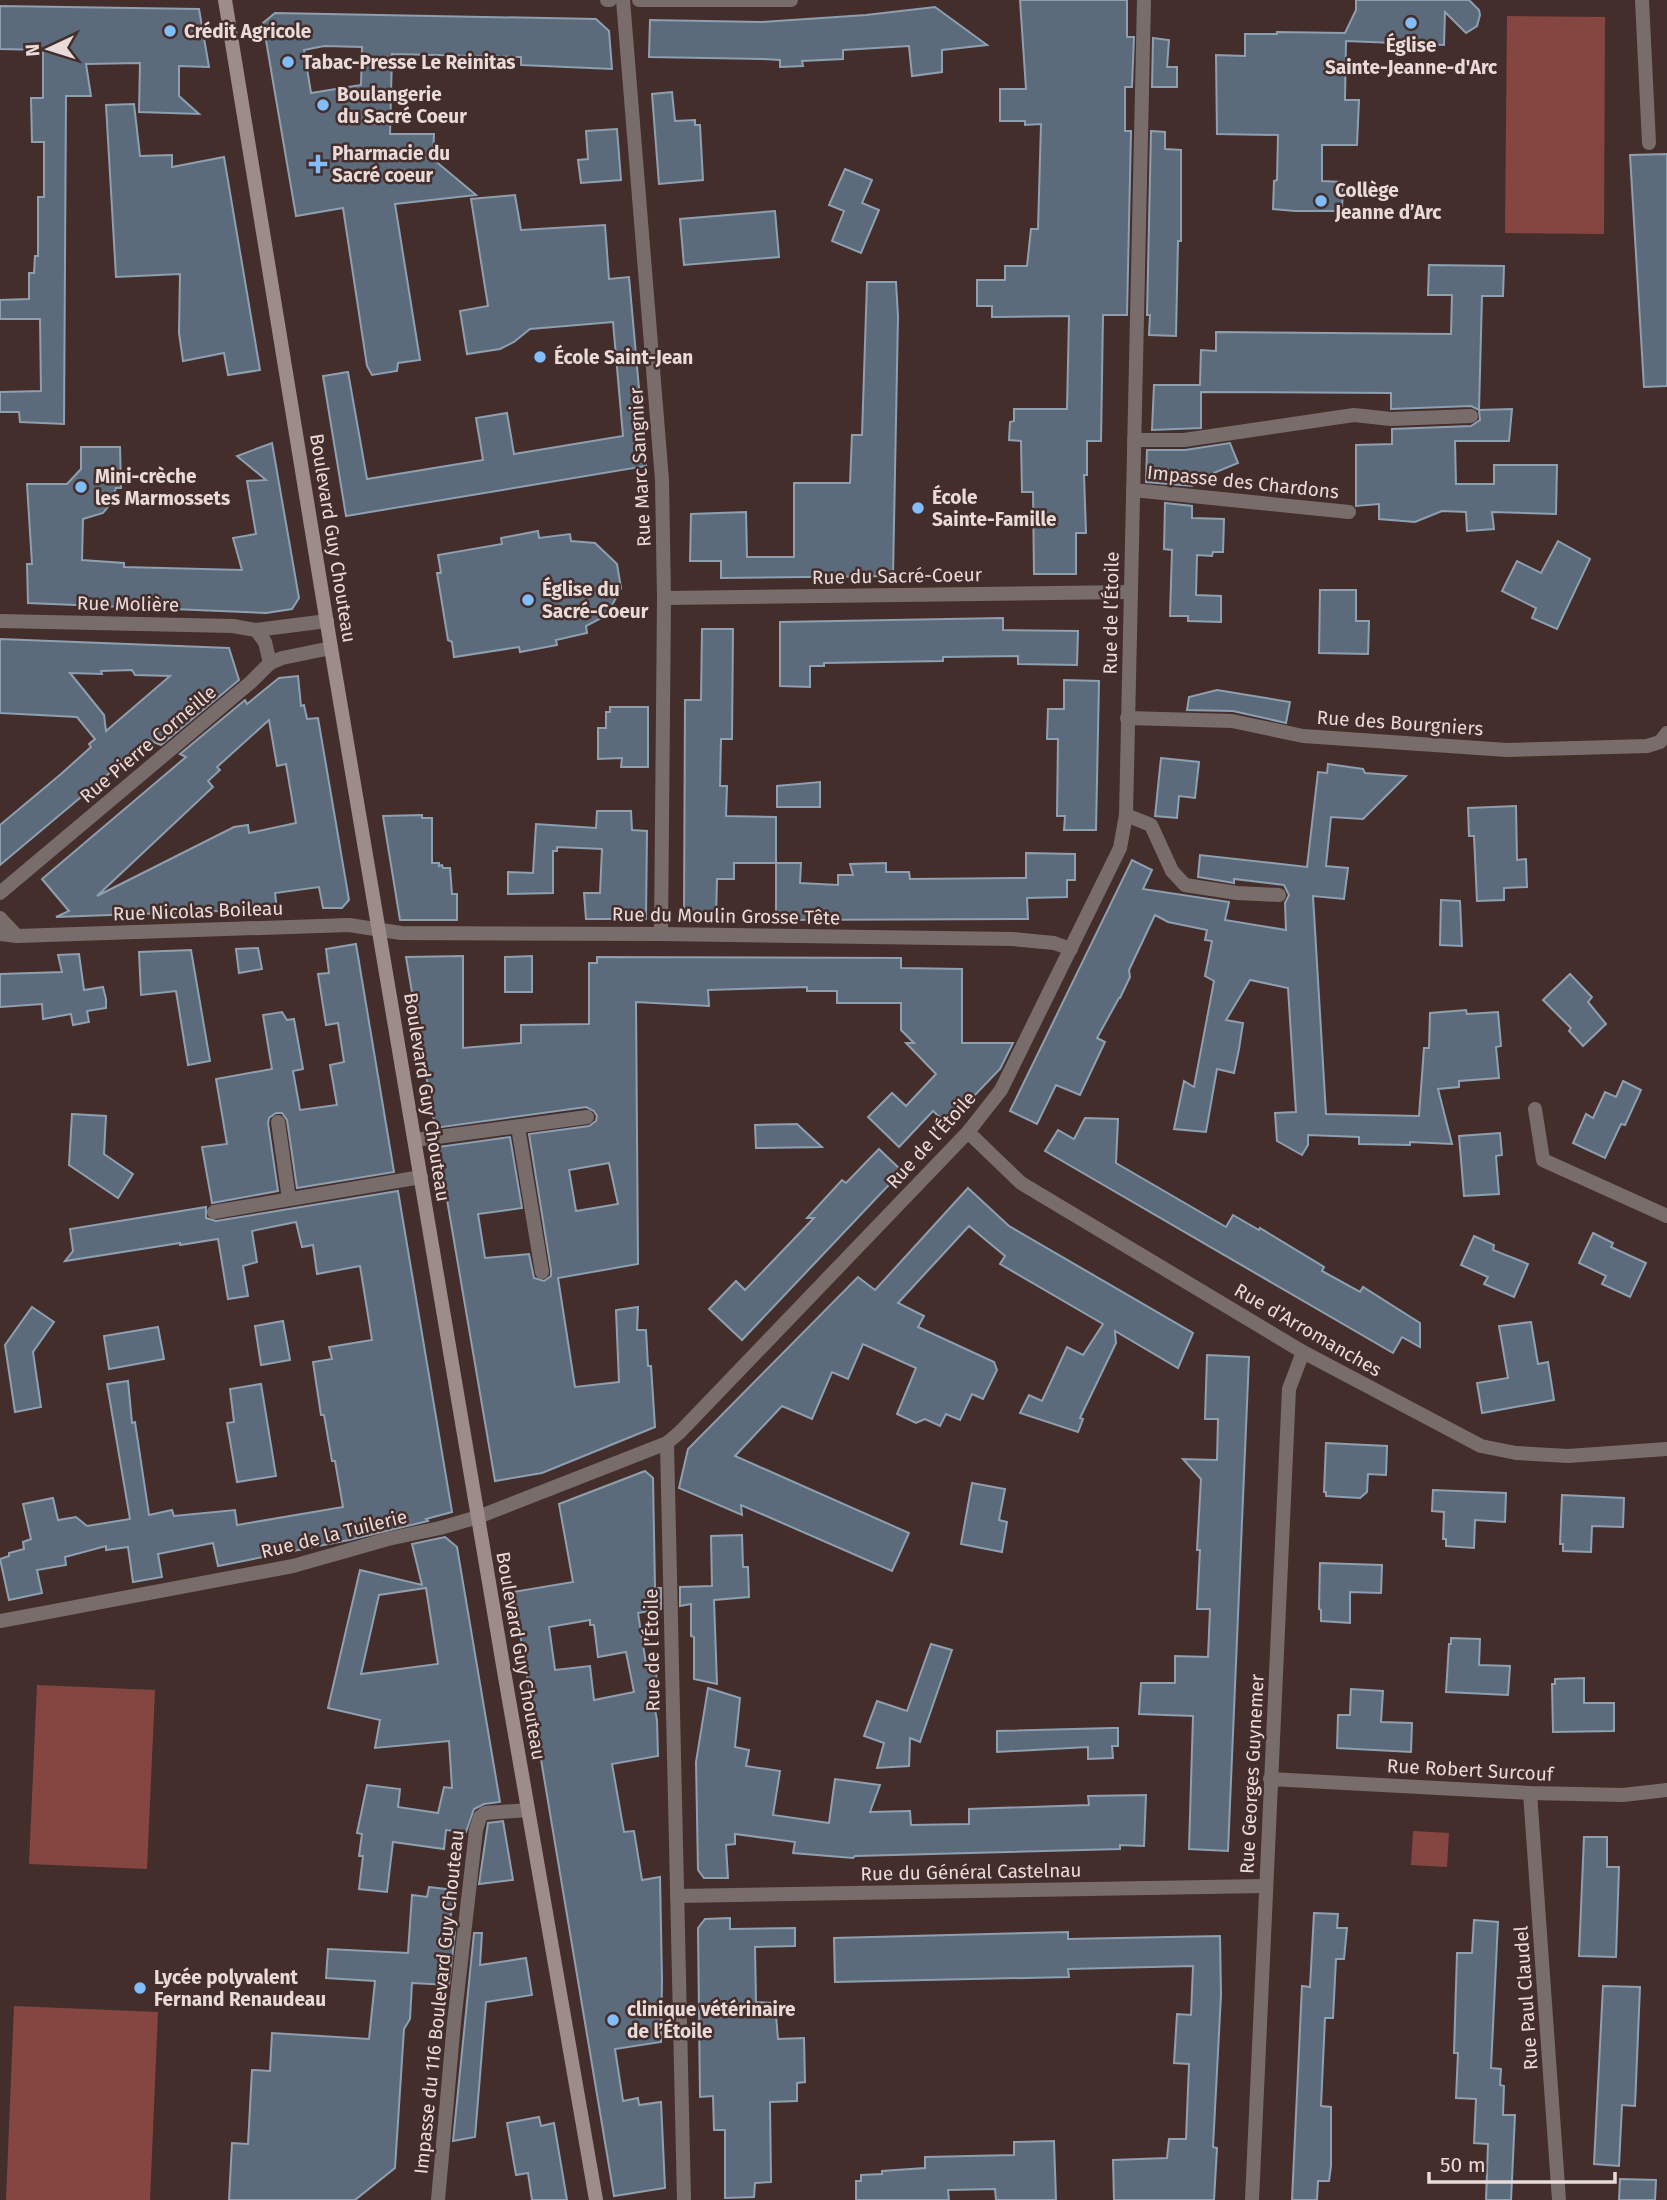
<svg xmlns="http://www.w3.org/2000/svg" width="1667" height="2200" viewBox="0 0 1667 2200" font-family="'Fira Sans',sans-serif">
<rect width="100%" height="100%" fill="#442e2c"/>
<g fill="#854641">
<path d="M1507 16 1605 17 1604 234 1505 233Z"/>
<path d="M37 1685 155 1690 147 1869 29 1864Z"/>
<path d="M1413 1831 1449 1833 1447 1867 1411 1865Z"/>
<path d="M14 2006 158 2012 150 2200H6Z"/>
</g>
<g fill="#5c6b7c" stroke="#8e9fb0" stroke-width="2" fill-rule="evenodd">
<path d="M1020 0H1127V37H1134L1132 87H1125V131H1131L1127 315H1103L1101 441H1087V475H1084L1086 533H1076V574H1034L1033 492H1022L1021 441 1009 440 1010 422 1014 421V409H1067L1069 316 992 317V306H977V280H1005V266H1027L1031 229H1038L1041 124 1025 125V121H1000V89H1026Z"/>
<path d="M1356 0H1469L1479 10 1480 15 1477 26 1466 33 1445 12 1444 45 1346 41 1345 100H1359L1357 145H1322V181L1343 182 1342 211H1295L1273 209 1274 181 1277 180 1278 135 1217 134 1216 55 1245 56V34H1277V32L1345 33 1356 10Z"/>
<path d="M0 6 199 9 209 67 179 66V96L199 114 139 112 140 63 86 64 91 96H66L64 424 20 422 19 412H0V392L41 391 40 319H0V300L29 299V273H34L35 256H38V197H44V142H32L31 98H43V50L0 49Z"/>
<path d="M935 7 987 45 942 50V72L912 76 909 46 843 50V59L802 61 803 66 780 67V60L763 59 649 57 650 20 761 22 866 15Z"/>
<path d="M275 13 596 19 609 31 612 69 521 65V57L392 54 390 134H434L433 159 476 195 395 204 420 360 398 363 397 371 372 375 367 366 343 208 296 216 263 23ZM324 46 362 47 361 85 311 93 304 50Z"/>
<path d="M1153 38 1169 40 1167 67H1177V87H1152Z"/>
<path d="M672 92 675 121 695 120V125H700L703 180 659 184 652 94Z"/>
<path d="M134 104 140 156 172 155V167L224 157 260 370 228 375 224 353 183 361 179 333 180 274 116 277 106 105Z"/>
<path d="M617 129 621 180 581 183 578 160 588 159 586 131Z"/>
<path d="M1151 131 1165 132V149L1181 150V241H1178L1176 336 1149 335 1150 315H1147Z"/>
<path d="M1667 154V386L1644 387 1630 155Z"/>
<path d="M845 169 872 180 862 203 879 210 861 253 832 241 844 211 829 205Z"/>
<path d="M515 195 521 230 605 225 609 279 629 277 646 466 346 516 323 376 348 372 367 479 483 460 476 418 507 413 514 454 623 436 613 322 530 329 514 342 500 349 467 354 460 311 488 306 471 199Z"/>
<path d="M775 211 779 257 684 265 680 219Z"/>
<path d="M1429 265 1504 266 1503 296H1482L1479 410 1471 406 1391 409V393L1201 392V428L1152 430 1154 385H1200L1201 350 1216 351V332L1451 334 1452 295H1428Z"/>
<path d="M867 282H896L898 316 893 576 721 578V561H690L691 514 746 512 747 557H794V483H850L852 435H862Z"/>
<path d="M1512 409 1509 441H1455L1456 484H1494V465H1557L1556 514 1492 512 1494 529 1467 531 1466 512 1442 511 1415 522 1379 519V504L1356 506V445L1392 444V429L1471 426 1480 420 1479 410Z"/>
<path d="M272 443 299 598 292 609 266 613 28 603 27 564H32L27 484H67L81 469V447H120L121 488H116L111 503 103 513 83 519 82 560 124 563V567L242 570 233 538 256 534 247 481 266 480 237 456Z"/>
<path d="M1230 443 1238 463 1192 482V486L1146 482 1147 450H1185Z"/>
<path d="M1165 503 1192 506V518L1224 519 1223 552H1213L1212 556 1197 555 1196 595 1221 596V622L1188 621V616H1170L1172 550 1164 549Z"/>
<path d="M538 531 539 538 570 534 571 541 595 543 617 564 621 588 607 615 586 626 587 633 556 640 557 645 520 652 519 647 454 657 452 642 448 640 437 573H441L438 555 502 544 501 538Z"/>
<path d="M1558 541 1590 559 1557 629 1532 618 1536 608 1502 591 1517 561 1541 573Z"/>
<path d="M1320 590H1356V621H1369L1368 654 1319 653Z"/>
<path d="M1003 618V630L1078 631 1077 665 1018 664V656L943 657V661L824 663V666H810V687L780 686V622Z"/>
<path d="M702 629H733L732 739H721L720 786H727L726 816 776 817V863H734V879H717L716 920H690L684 913 685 700H701Z"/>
<path d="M0 639 229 648 239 680 161 745 149 740 0 865V825L61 774 91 747 89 744 95 739 77 717 0 713ZM132 670 135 675 170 676 106 731 104 715 70 673 102 674 101 671Z"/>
<path d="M298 676 301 706 304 705 307 719 318 718 349 900 342 908H323L319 887 275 893 277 909 56 917 69 911 42 879 186 757 180 754 245 700 247 704 279 678ZM269 720 277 766 286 764 296 823 249 833 248 825 234 827 97 896 213 787 208 781 220 770 217 767Z"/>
<path d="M1064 680 1099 681 1096 830H1064L1065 816H1057L1058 739H1047L1048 709H1064Z"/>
<path d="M1217 690 1290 702 1286 723 1233 711 1187 710 1189 697Z"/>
<path d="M610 707H648V767H621L622 758 598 759V728H606V712H610Z"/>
<path d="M1161 758 1199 762 1195 798 1179 796 1177 818 1155 816Z"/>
<path d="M1328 764 1363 769 1365 773 1406 776 1363 819 1331 817 1326 866 1348 868 1344 899 1313 896 1326 1114 1419 1116 1424 1048H1429L1430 1013 1466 1010 1467 1014 1498 1012 1501 1046 1496 1047 1499 1078 1459 1081V1087L1438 1089 1452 1144 1410 1142V1145L1359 1144V1137L1308 1135V1145L1302 1155 1277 1141 1275 1113 1296 1112 1288 988 1250 980 1226 1020 1243 1023 1239 1049 1234 1073 1217 1069 1206 1132 1174 1129 1184 1081 1194 1087 1214 981 1205 976 1212 941 1205 940 1207 930 1168 922 1155 915 1129 970 1130 977 1120 998H1119L1097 1038 1105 1042 1080 1095 1056 1085 1037 1124 1010 1111 1132 860 1152 870 1143 889 1229 902 1225 920 1286 930 1285 903 1289 895 1284 885 1234 879V883L1198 877 1200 855 1307 867 1318 772 1327 773Z"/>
<path d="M820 782V807H777V786Z"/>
<path d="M1516 806 1517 860 1526 859 1527 887 1504 888V900L1477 901 1474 836H1469L1468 808Z"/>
<path d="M597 811H631L632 830 647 831 646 919H586L584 893H600L602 849 557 847V851H553V893L508 894V872L533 873 536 824 596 828Z"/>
<path d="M422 815V818H432V863H439V866L442 865 443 868H450L452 894H457V920H400L383 816Z"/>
<path d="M1026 853 1075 854V880H1067V897L1027 898 1028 919 776 920V863H801L800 883 838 885V875H853L850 864 886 863V872H909L910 879 1026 878Z"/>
<path d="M1441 900 1460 901 1462 946 1440 945Z"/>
<path d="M356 944 394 1172 297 1188 287 1120 282 1113H276L269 1118 268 1123 278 1191 212 1203 202 1147 227 1144 216 1079 272 1069 263 1015 282 1012 287 1020 294 1019 303 1069 293 1071 300 1110 337 1105 330 1065 344 1062 338 1023 326 1025 318 974 329 973 326 949Z"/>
<path d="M258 948 262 969 239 973 236 949Z"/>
<path d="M191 950 210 1061 188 1065 176 991 141 995 139 952Z"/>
<path d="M79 954 84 990 103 987 106 999V1008L87 1011 89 1022 73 1025 71 1014 43 1019 42 1004 0 1007V974L62 972 58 955Z"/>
<path d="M463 956V1048L521 1043V1025L589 1024V963H597V957L901 958V968L962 969V1043H1013L1000 1069 947 1124 933 1111 899 1147 868 1117 892 1093 906 1106 936 1074 906 1043H914L901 1030V1003H837V991H807V987L708 990 709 1006 636 1002 638 1264 558 1278 575 1387 619 1382 616 1310 638 1307 637 1330H646L648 1366H651L655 1427 542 1473 495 1481 438 1147 510 1137 522 1208 478 1214 485 1258 529 1254 534 1278 544 1281 551 1276V1270L529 1134 589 1126 596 1121 597 1116 594 1111 586 1107 435 1128 406 957ZM609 1163 618 1204 576 1211 569 1170Z"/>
<path d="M532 956V992H505V957Z"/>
<path d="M1570 974 1592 997 1588 1002 1606 1024 1583 1046 1569 1031 1571 1028 1543 1000Z"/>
<path d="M1623 1081 1641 1090 1625 1125 1621 1124 1605 1158 1573 1143 1586 1114 1593 1118 1605 1092 1616 1097Z"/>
<path d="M72 1114 106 1116 104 1154 133 1174 118 1198 69 1165Z"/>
<path d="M1085 1118 1118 1119 1116 1163 1226 1227 1233 1215 1259 1230 1260 1228 1324 1267 1322 1271 1360 1292 1363 1287 1420 1323V1347L1402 1337 1393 1353 1045 1151 1058 1130 1074 1139Z"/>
<path d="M797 1124 822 1147 756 1148 755 1125Z"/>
<path d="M1500 1133 1502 1155 1496 1156 1499 1194 1464 1196 1459 1136Z"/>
<path d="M879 1149 902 1171 742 1340 709 1309 736 1281 745 1290 814 1218H807L842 1180 846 1183Z"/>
<path d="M968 1188 1009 1226 1193 1333 1178 1368 1115 1331 1116 1343 1080 1418 1083 1419 1078 1432 1020 1413 1029 1395 1042 1401 1067 1347 1083 1355 1103 1324 1000 1264 1005 1256 969 1226 898 1303 924 1316 918 1327 994 1362 997 1370 983 1399 972 1394 960 1420 946 1414 940 1426 925 1419 916 1423 897 1414 916 1368 863 1344 848 1379 832 1372 812 1419 782 1406 735 1456 909 1533 892 1571 741 1505 742 1515 679 1488 688 1449 858 1277 875 1290Z"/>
<path d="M398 1191 452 1512 426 1519 428 1521 349 1540 218 1566 213 1543 158 1554 162 1577 133 1582 128 1547 106 1550V1546L65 1557 66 1565 37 1570 42 1593 9 1600 0 1559 9 1556V1553L24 1549 23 1542 31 1539 23 1504 53 1498 58 1520 76 1517 87 1526 130 1519 107 1384 128 1381 132 1423 135 1422 149 1515 172 1510 174 1516 235 1510 237 1525 343 1507 335 1461H332L324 1415H321L313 1362 332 1359 329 1347 372 1340 360 1266 317 1274 313 1245 302 1247 296 1222 252 1231 257 1262 243 1266 248 1296 228 1299 218 1239 180 1245V1243L65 1261 73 1251 70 1229 206 1207V1218L216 1221Z"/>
<path d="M1593 1233 1613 1243 1611 1247 1646 1263 1630 1297 1602 1284 1606 1276 1579 1263Z"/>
<path d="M1474 1236 1494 1245 1493 1250 1528 1264 1514 1297 1484 1284 1488 1277 1461 1265Z"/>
<path d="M32 1307 54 1322 33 1352 41 1407 15 1412 5 1345Z"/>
<path d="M283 1321 290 1360 261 1365 255 1326Z"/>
<path d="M1531 1322 1538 1364 1548 1362 1554 1400 1482 1413 1477 1383 1508 1378 1499 1326Z"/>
<path d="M158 1327 164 1359 109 1369 104 1336Z"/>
<path d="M1207 1355 1249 1357 1228 1851 1189 1849 1193 1716 1139 1714 1141 1683H1175V1656L1208 1657 1210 1609H1197L1200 1550H1197L1201 1479 1183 1459 1217 1460 1218 1419H1205Z"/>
<path d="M261 1384 276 1476 237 1482 227 1423 234 1422 230 1389Z"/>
<path d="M1326 1443 1387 1446 1386 1475 1368 1474 1367 1492 1360 1498 1326 1496V1492H1324Z"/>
<path d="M645 1471 653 1478 655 1588H661V1609L638 1613 647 1670 656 1669 657 1688 651 1689 657 1720 658 1756 612 1764 624 1832 634 1831 642 1880 660 1877 662 1980 661 2042 615 2049 623 2101 638 2098 639 2105 661 2102 665 2188 614 2196 513 1592 573 1582 559 1504ZM590 1620V1625H594L598 1657 626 1652 634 1692 594 1700 590 1666 555 1670 549 1627Z"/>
<path d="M972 1483 1005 1489 999 1520 1007 1522 1002 1552 961 1544Z"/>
<path d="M1433 1490 1506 1493 1505 1522 1475 1520 1474 1548 1446 1546V1539H1443L1444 1512 1432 1511Z"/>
<path d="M1562 1495 1624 1498 1623 1527 1592 1526 1591 1552 1563 1551V1544H1560Z"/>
<path d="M742 1535 743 1567H748L749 1597 714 1600 717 1684 694 1679V1637L691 1636V1604L680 1606V1587L712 1586 711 1536Z"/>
<path d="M445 1537 457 1547 500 1802 484 1804 474 1809 466 1832 446 1830 444 1849 393 1842 387 1892 359 1889 363 1856H359L362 1834 357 1833 367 1785 400 1789 398 1807 438 1813 444 1787 452 1788 449 1741 375 1748 380 1720 328 1708 360 1570 422 1585 412 1544ZM426 1588 438 1664 361 1674 379 1595Z"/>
<path d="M1320 1563 1382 1565 1381 1593 1350 1592V1623L1321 1621V1610L1319 1609Z"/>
<path d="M1451 1638 1480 1639 1479 1665 1510 1666 1508 1695 1446 1692 1449 1644H1451Z"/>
<path d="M931 1644 952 1650 920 1742 910 1738 909 1766 877 1768 884 1743 864 1736 877 1701 907 1711Z"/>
<path d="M1584 1678V1703H1614V1731L1553 1732 1552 1684H1555V1679Z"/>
<path d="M708 1688 740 1698 735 1747 749 1750 746 1766 780 1771 773 1815 829 1823 835 1779 880 1785 870 1812 910 1811 911 1825 969 1824V1809L1089 1805 1088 1796 1146 1795 1144 1846 1120 1845V1849L855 1856 853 1858 793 1853 795 1842 735 1834V1844L726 1845 728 1878H704L698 1870 696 1762Z"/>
<path d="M1351 1689 1383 1691 1381 1722 1412 1723 1411 1752 1337 1748 1338 1715H1350Z"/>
<path d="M1112 1728H1118V1746H1112L1113 1758 1088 1759V1747L997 1752V1731Z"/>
<path d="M503 1821 513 1880 479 1884 488 1823Z"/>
<path d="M1584 1837H1607V1867H1619L1616 1957 1579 1956Z"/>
<path d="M429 1887 455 1890 448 1932H455L449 1985 412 1983 410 2019 404 2029 395 2168 355 2200H229L232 2143 248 2144 252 2070 270 2071 272 2033 369 2039 375 1981 326 1978 328 1949 408 1953 412 1895 427 1897Z"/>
<path d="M1314 1913 1338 1914 1337 1928H1347L1344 1959H1336L1333 2018H1325L1321 2106 1331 2107V2166L1329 2181H1318L1317 2200H1292L1302 1986 1310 1987Z"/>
<path d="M730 1918V1929L795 1928V1946L755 1947 756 2002 775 2003 778 2039 804 2038 805 2082 797 2083V2101L770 2102 771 2182 755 2183 754 2197 725 2198V2130H714L713 2096 700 2097 698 1928 705 1919Z"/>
<path d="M1474 1920 1498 1922 1491 2068 1501 2069 1500 2085 1504 2086 1503 2115H1515L1511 2200H1486L1488 2144 1474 2143 1476 2099 1456 2098 1458 2053H1454L1457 1953H1472Z"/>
<path d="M1068 1932V1939L1220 1936 1221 1995 1213 2147 1217 2148 1214 2200H1114L1113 2160 1167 2158 1169 2139H1186L1189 2064 1174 2063 1177 2014 1191 2015 1193 1966 1068 1969 1069 1977 835 1982 834 1938Z"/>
<path d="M474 1933H482L480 1965 526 1958 532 1995 486 2002 475 2137 453 2141Z"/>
<path d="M1603 1986 1640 1987 1635 2106 1622 2105 1619 2166 1594 2164Z"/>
<path d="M539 2117 541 2126 554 2123 567 2200H532L528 2173 516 2175 507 2123Z"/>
<path d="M1054 2141 1056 2200H996L995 2189 948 2190 949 2200H856V2181H861V2175L882 2174V2171L925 2168V2157L1014 2155V2142Z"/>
<path d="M1620 2179 1656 2180 1655 2200H1619Z"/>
</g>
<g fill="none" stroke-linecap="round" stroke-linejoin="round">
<g stroke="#786d6b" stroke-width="14">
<path d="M1134 440H1184L1354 415 1391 419 1471 416"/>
<path d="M278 1122 289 1199"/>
<path d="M214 1212 421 1177"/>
</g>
<g stroke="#786d6b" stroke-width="14">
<path d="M607 0H610"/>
<path d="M623 0 662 480 664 598 661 934"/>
<path d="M639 0H791"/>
<path d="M1642 0 1649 143"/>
<path d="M1133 490 1349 512"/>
<path d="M664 598 1130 592"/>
<path d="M0 621 233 626 256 630 327 621"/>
<path d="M256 630 265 642 270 663"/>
<path d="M1127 718 1232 721 1303 736 1507 750 1647 746 1660 742 1667 733"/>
<path d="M1126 815 1151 825 1172 871 1185 885 1237 893 1279 895"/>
<path d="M0 893 251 682 270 663 282 658 331 648"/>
<path d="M0 918 17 936 0 934"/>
<path d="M17 936 349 925 401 933 661 934 1012 939 1054 943 1071 949"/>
<path d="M1535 1109 1543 1160 1667 1216"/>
<path d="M518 1127 542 1272"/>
<path d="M968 1132 1021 1183 1303 1352 1481 1446 1516 1453 1568 1456 1667 1449"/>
<path d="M415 1140 587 1117"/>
<path d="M667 1443 684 2200"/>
<path d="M0 1621 293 1566 388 1539 440 1528 478 1517 667 1443 680 1432 968 1132 1001 1090 1120 848 1126 815 1144 0"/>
<path d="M1270 1779 1530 1793 1623 1795 1667 1790"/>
<path d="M1530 1793 1559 2200"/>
<path d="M677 1896 1265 1886"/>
<path d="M438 2200 454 2022 476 1830 480 1817 485 1813 528 1810"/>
<path d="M1252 2200 1289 1389 1303 1352"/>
</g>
<path stroke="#9d8c8a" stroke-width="14" d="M225 0 331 648 505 1677 596 2200"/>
</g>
<g fill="#80bdfa" stroke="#442e2c" stroke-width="2.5">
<circle cx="1411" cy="23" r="7"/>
<circle cx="170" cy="31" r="7"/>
<circle cx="288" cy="62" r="7"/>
<circle cx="323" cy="105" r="7"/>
<path d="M314.5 153.5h7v7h7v7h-7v7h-7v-7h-7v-7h7z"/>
<circle cx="1321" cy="201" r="7"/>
<circle cx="540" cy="357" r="7"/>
<circle cx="81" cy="487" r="7"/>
<circle cx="918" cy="508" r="7"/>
<circle cx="528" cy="600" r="7"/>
<circle cx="140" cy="1988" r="7"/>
<circle cx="613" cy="2020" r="7"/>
</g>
<g text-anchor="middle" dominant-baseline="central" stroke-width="5" stroke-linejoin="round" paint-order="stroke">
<g font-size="19" font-weight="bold" fill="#e9dbd9" stroke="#442e2c" text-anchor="start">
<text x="184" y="31">Crédit Agricole</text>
<text x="1411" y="45" text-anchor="middle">Église<tspan x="1411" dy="22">Sainte-Jeanne-d'Arc</tspan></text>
<text x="302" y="62">Tabac-Presse Le Reinitas</text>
<text x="337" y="94">Boulangerie<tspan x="337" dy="22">du Sacré Coeur</tspan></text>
<text x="332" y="153">Pharmacie du<tspan x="332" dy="22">Sacré coeur</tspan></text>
<text x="1335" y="190">Collège<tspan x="1335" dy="22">Jeanne d’Arc</tspan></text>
<text x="554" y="357">École Saint-Jean</text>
<text x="95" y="476">Mini-crèche<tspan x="95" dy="22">les Marmossets</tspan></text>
<text x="932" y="497">École<tspan x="932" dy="22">Sainte-Famille</tspan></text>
<text x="542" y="589">Église du<tspan x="542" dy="22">Sacré-Coeur</tspan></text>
<text x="154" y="1977">Lycée polyvalent<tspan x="154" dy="22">Fernand Renaudeau</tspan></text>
<text x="627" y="2009">clinique vétérinaire<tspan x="627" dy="22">de l’Étoile</tspan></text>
</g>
<g font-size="19" fill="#e9dbd9" stroke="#442e2c">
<text transform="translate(640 467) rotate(-93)">Rue Marc Sangnier</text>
<text transform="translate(1243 482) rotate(6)">Impasse des Chardons</text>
<text transform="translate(333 538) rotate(81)">Boulevard Guy Chouteau</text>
<text transform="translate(897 576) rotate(-1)">Rue du Sacré-Coeur</text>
<text transform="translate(128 604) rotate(1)">Rue Molière</text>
<text transform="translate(1111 613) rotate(-89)">Rue de l’Étoile</text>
<text transform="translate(1400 723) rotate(4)">Rue des Bourgniers</text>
<text transform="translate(148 744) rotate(-40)">Rue Pierre Corneille</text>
<text transform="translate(198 911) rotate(-2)">Rue Nicolas Boileau</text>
<text transform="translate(726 916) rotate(1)">Rue du Moulin Grosse Tête</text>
<text transform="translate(427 1097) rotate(81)">Boulevard Guy Chouteau</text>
<text transform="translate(931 1140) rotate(-48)">Rue de l’Étoile</text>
<text transform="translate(1308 1330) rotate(30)">Rue d’Arromanches</text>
<text transform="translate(334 1534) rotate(-14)">Rue de la Tuilerie</text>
<text transform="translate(652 1650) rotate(-91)">Rue de l’Étoile</text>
<text transform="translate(521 1656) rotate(80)">Boulevard Guy Chouteau</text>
<text transform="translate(1470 1770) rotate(3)">Rue Robert Surcouf</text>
<text transform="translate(1252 1774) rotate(-87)">Rue Georges Guynemer</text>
<text transform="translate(971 1872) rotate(-1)">Rue du Général Castelnau</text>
<text transform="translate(1526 1998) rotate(-94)">Rue Paul Claudel</text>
<text transform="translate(439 2002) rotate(-84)">Impasse du 116 Boulevard Guy Chouteau</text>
</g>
</g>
<g transform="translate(49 49) rotate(266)" stroke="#442e2c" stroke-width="5" paint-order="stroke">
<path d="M0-5L12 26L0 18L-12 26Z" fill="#e9dbd9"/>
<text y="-10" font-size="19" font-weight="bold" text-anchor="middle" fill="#e9dbd9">N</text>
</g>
<path d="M1429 2172v10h186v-10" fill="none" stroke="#e9dbd9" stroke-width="3.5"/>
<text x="1440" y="2172" font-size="21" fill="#e9dbd9" stroke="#442e2c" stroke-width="5" paint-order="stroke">50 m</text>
</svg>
